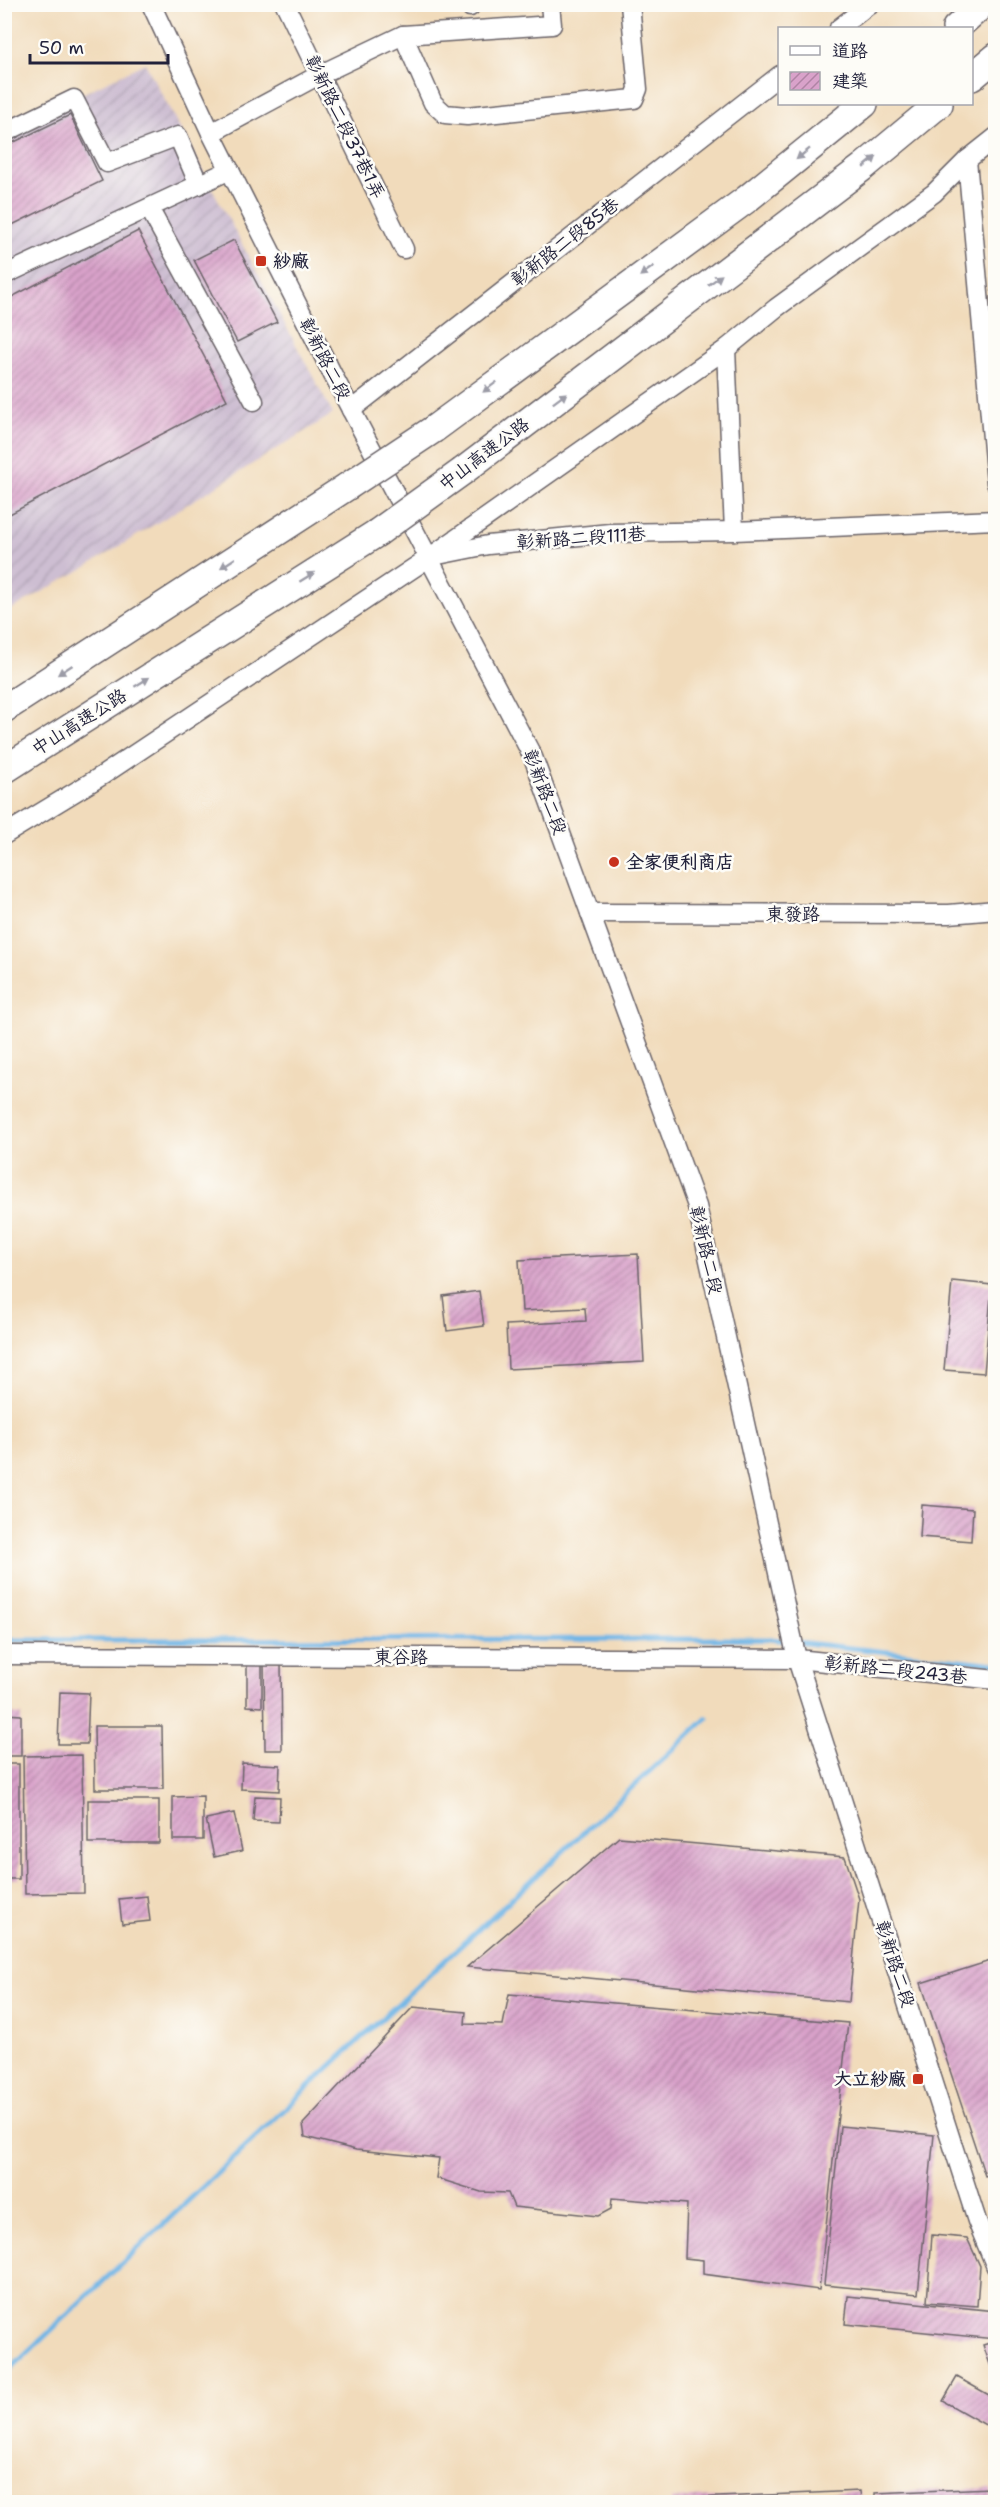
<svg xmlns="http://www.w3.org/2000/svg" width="1000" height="2507" viewBox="0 0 1000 2507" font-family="'Shantell Sans','LXGW WenKai TC',sans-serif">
<defs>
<pattern id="industrial-furrows" width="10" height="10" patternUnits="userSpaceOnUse" patternTransform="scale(1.5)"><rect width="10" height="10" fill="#cdbed2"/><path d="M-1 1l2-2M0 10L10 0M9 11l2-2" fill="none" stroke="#b0a3b5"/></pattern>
<pattern id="building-hatch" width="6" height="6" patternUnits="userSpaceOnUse" patternTransform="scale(1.5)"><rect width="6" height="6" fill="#d9a2ca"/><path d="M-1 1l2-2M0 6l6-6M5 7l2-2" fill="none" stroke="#b084a5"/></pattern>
</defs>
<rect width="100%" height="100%" fill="#fdfcf7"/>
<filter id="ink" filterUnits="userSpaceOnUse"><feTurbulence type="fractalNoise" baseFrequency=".0167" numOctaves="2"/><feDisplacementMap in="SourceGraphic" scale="12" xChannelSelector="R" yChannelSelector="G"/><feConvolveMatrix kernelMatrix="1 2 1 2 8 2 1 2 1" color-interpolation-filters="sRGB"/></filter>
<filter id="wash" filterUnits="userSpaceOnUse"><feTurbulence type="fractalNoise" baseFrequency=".008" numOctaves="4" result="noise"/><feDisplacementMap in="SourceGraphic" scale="24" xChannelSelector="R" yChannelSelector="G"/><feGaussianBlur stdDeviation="1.35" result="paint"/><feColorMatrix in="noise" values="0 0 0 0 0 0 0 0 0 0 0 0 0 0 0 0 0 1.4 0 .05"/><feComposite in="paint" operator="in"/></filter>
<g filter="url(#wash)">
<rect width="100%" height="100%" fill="#f1dbbb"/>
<path fill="url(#industrial-furrows)" d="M145 63 333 414 86 567 5 613V132Z"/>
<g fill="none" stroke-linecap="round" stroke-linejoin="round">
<g stroke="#6fb5e6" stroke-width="5">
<path d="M4 1640 770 1639 996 1664"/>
<path d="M4 2375 320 2076 707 1718"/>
</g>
</g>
<g id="blocks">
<g fill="url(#building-hatch)">
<path d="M70 115 102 181 4 229V147Z"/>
<path d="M138 231 227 400 4 517V301Z"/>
<path d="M234 240 277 322 237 342 194 260Z"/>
<path d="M638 1254 644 1362 508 1369 506 1325 586 1321 585 1308 522 1311 519 1260Z"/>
<path d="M952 1281 992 1285 984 1373 944 1370Z"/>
<path d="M479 1291 484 1326 447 1331 443 1296Z"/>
<path d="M922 1505 973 1509 971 1541 920 1537Z"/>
<path d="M247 1661H262V1707L247 1706Z"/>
<path d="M264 1661H281L282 1750H265Z"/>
<path d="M60 1692 89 1693 87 1744H58Z"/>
<path d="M5 1714 21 1715V1756H5Z"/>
<path d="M94 1726H162L163 1789H95Z"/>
<path d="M82 1755 84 1893 25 1894 23 1756Z"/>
<path d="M242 1763 280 1765 279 1791 241 1789Z"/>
<rect x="4" y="1764" width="15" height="115"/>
<path d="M203 1796V1840H173V1797Z"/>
<path d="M255 1796 280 1797 279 1822 253 1821Z"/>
<rect x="88" y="1800" width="71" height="43"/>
<path d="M234 1813 242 1851 214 1857 206 1819Z"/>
<path d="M619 1837 845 1857 859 1899 849 2002 467 1967Z"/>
<path d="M147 1896 150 1921 122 1924 119 1899Z"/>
<path d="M996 1959V2174L985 2176 921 1983Z"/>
<path d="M509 1994 848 2023 819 2290 703 2274V2260L685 2258 687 2204 612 2198 611 2209 598 2216 514 2207 508 2193 481 2192 436 2178 439 2158 356 2150 305 2137 303 2124 413 2007 466 2012 465 2024 503 2025Z"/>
<path d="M840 2126 934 2135 918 2294 824 2285Z"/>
<path d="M932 2235 967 2238 980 2266 977 2306 927 2302Z"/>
<path d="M848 2296 996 2311 995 2339 845 2324Z"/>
<path d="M996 2341V2378H995L983 2345Z"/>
<path d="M957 2377 996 2399V2431L943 2401Z"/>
<path d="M991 2488 992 2502H875V2493Z"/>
<path d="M860 2491 861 2502H671V2499Z"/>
</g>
</g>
</g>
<g filter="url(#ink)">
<use href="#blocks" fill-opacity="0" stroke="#6a6368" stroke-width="1.5"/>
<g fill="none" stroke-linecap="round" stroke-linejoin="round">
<defs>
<g id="minor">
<path d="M151 4 211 133 335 379 533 757 697 1206 797 1659 977 2221 996 2267"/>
<path d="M285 4 404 249"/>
<path d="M470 4V7"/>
<path d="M839 28 870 4"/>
<path d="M403 35 433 103 445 114 467 116 634 99 638 89 630 4"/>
<path d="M4 133 74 99 107 163 178 136 199 185"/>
<path d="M211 133 319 75 403 35 552 25 550 4"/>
<path d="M967 160 996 483"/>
<path d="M149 208 254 401"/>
<path d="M4 275 230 170"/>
<path d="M726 349 734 531"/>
<path d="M351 410 780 75"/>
<path d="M438 555 488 545 610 533 734 531 996 520"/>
<path d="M4 835 103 775 430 557 726 349 776 308 934 193 967 160 996 137"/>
<path d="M590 913 949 914 996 910"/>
<path d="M4 1655 797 1659 996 1680"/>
</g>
<g id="highway">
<path d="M956 28 983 4"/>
<path d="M972 77 996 57"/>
<path d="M434 429 747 199 864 104"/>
<path d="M463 471 863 167 939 104"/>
<path d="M4 709 348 486"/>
<path d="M4 770 377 533"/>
</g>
</defs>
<use href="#minor" stroke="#6a6368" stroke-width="21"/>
<use href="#highway" stroke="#6a6368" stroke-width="30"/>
<use href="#minor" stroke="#fff" stroke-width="18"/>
<use href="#highway" stroke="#fff" stroke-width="27"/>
<defs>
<g id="highway-bridge">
<path d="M348 486 434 429"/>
<path d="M377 533 463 471"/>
</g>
</defs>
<use href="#highway-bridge" stroke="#6a6368" stroke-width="30" stroke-linecap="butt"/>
<use href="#highway-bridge" stroke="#fff" stroke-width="27"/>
</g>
<defs><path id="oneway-solid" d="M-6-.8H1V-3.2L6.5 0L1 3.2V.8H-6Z" transform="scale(1.5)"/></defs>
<g fill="#9c9ca7">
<use href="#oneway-solid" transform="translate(803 154) rotate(141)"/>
<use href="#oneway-solid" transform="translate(870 162) rotate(-40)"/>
<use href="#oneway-solid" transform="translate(647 271) rotate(144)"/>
<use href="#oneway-solid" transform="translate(715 280) rotate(-37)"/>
<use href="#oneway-solid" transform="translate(490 387) rotate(143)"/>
<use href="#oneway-solid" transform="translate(560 398) rotate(-37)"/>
<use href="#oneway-solid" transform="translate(228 563) rotate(147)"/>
<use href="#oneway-solid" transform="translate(307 577) rotate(-32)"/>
<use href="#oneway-solid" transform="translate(65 670) rotate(147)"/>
<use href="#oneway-solid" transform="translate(142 682) rotate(-32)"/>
</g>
</g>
<g fill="#c8321e" stroke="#fdfcf7" stroke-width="2">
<rect x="255" y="255" width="12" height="12" rx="3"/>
<circle cx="614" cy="862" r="6"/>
<rect x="912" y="2073" width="12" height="12" rx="3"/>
</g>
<g text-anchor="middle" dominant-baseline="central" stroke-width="5" stroke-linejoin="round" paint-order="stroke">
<g font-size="18" fill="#22223b" stroke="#fdfcf7">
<text transform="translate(345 127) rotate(64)">彰新路二段37巷1弄</text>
<text transform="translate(565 242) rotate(-38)">彰新路二段85巷</text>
<text transform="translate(325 359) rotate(63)">彰新路二段</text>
<text transform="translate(484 454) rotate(-37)">中山高速公路</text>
<text transform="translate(581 538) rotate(-4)">彰新路二段111巷</text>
<text transform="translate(79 722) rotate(-32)">中山高速公路</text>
<text transform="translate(545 792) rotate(69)">彰新路二段</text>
<text x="793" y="914">東發路</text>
<text transform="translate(706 1250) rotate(77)">彰新路二段</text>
<text x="401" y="1657">東谷路</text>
<text transform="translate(896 1670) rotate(6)">彰新路二段243巷</text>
<text transform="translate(895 1964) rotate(72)">彰新路二段</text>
</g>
<g font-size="18" font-weight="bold" fill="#22223b" stroke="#fdfcf7" text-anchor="start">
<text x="273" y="261">紗廠</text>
<text x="626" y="862">全家便利商店</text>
<text x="906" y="2079" text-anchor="end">大立紗廠</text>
</g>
</g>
<rect width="1000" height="2507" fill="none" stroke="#fdfcf7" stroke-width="24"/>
<rect x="778" y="27" width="195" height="78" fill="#fdfcf7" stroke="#a5a5ac" stroke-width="1.5"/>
<rect x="790" y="46" width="30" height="9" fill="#ffffff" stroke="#a5a5ac" stroke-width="1.5"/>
<text x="832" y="57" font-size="18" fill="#22223b">道路</text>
<rect x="790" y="72" width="30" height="18" fill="url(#building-hatch)" stroke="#a5a5ac" stroke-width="1.5"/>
<text x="832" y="87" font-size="18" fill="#22223b">建築</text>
<path d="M30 54v9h138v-9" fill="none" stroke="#22223b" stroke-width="3"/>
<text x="39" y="54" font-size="18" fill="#22223b" stroke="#fdfcf7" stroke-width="4.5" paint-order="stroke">50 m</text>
</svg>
